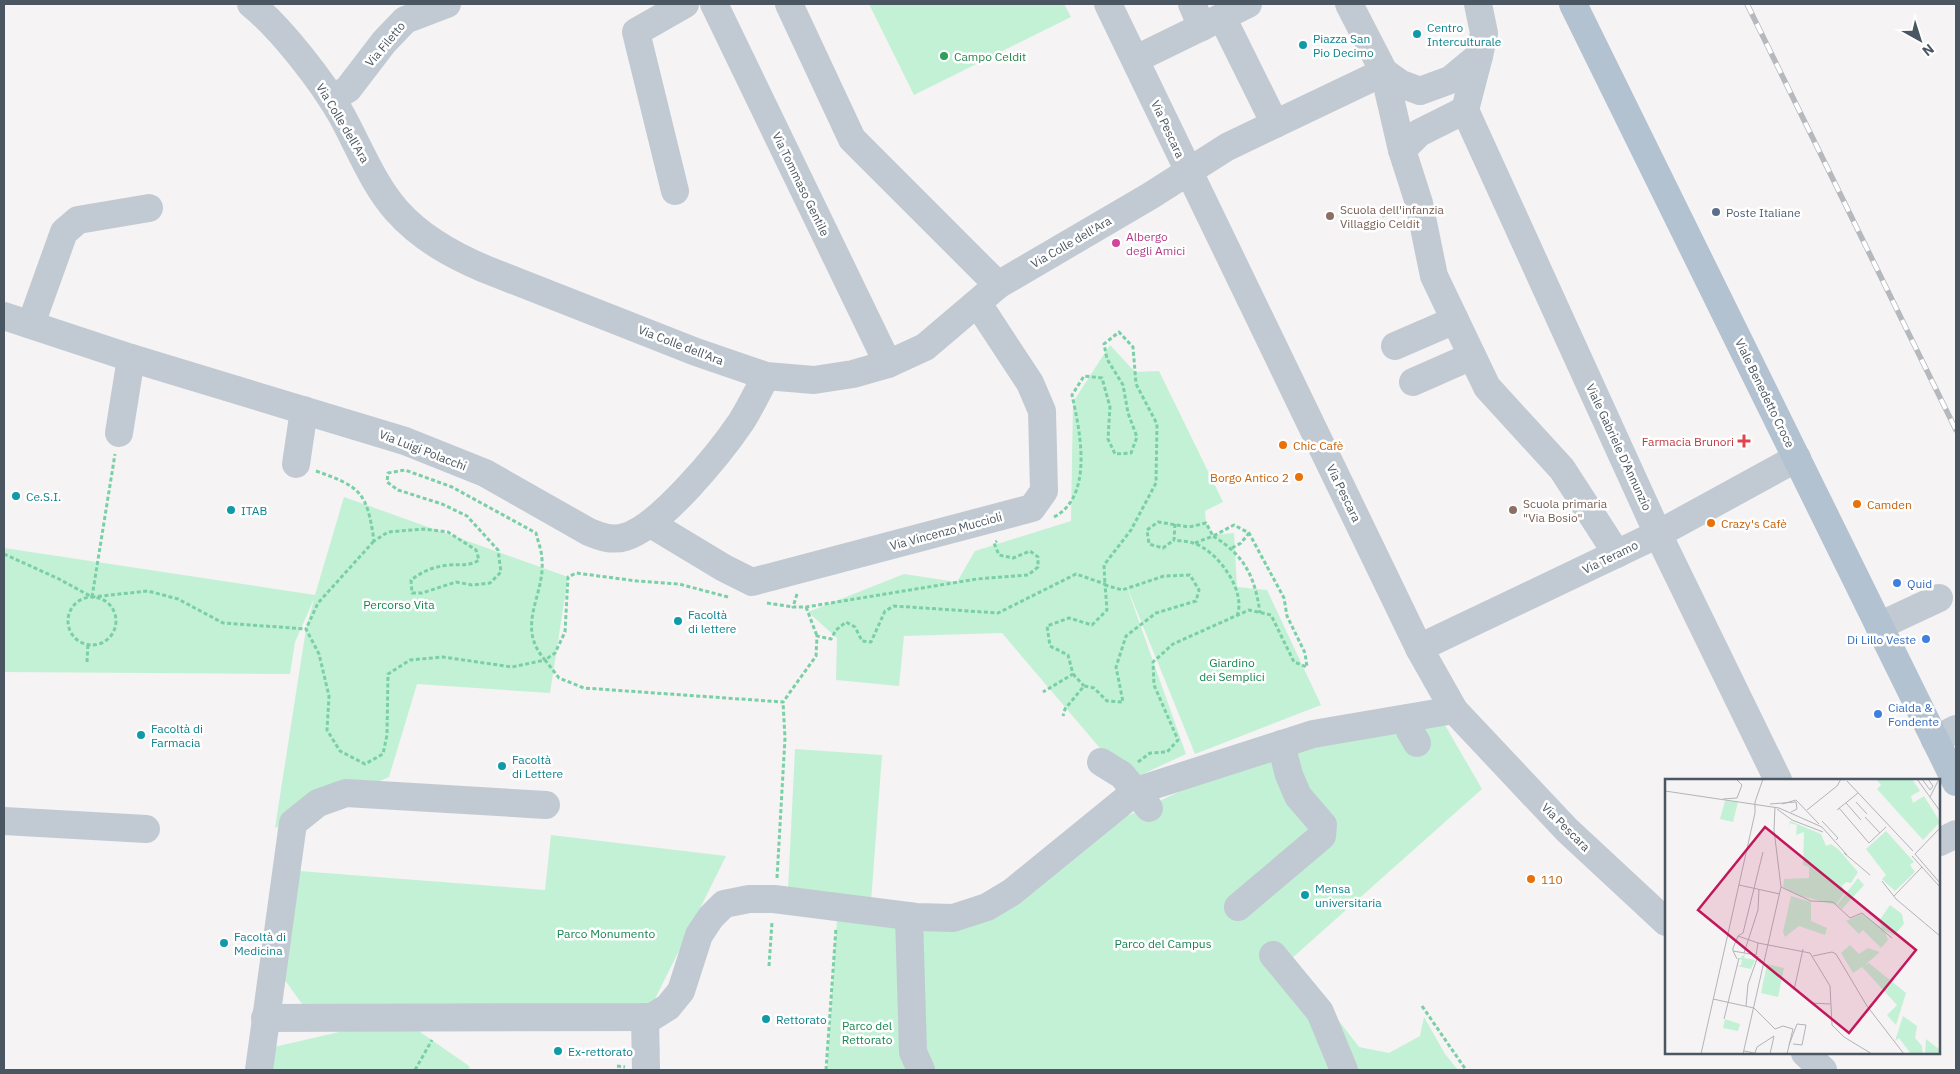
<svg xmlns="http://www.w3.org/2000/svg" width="1960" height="1074" viewBox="0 0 1960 1074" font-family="'IBM Plex Sans',sans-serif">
<rect width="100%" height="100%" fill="#f5f3f3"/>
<g fill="#c3f1d5">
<path d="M869 4H1064L1071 17 914 95Z"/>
<path d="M1110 345 1135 372 1159 371 1223 502 1205 511 1206 523 1213 535 1234 533 1237 587 1267 590 1321 705 1195 754 1125 582 1186 754 1128 781 1002 633 904 636 899 686 836 680 837 638 808 612 904 574 957 582 975 551 1071 521 1073 402Z"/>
<path d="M344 497 568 577 550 693 417 684 389 777 275 828 306 629 314 599 295 642 290 674 4 672V548L315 595Z"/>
<path d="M1442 720 1482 789 1291 959 1359 1047 1389 1053 1420 1036 1424 1017 1445 1054 1458 1070H921L909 916 953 918 1125 817 1281 744Z"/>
<path d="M795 749 882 755 871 902 788 890Z"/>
<path d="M551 835 726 856 651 1007 312 1018 282 976 286 870 545 890Z"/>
<path d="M837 920 901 929 906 1070H827Z"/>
<path d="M400 1018 469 1066 470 1070H261V1050Z"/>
</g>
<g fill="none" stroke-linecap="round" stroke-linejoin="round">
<g stroke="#7ad0a6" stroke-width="3" stroke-dasharray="4 2.5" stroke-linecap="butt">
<path d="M1382 216 1397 211"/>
<path d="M316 471C361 487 367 492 374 541L388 532 424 529 448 532 476 550 479 560C468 567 461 564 448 565 433 567 423 571 411 580L412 593H422L456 582 472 585 490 583 501 572 498 550 467 516 442 504 398 490 387 482 388 473 405 470 452 487 536 533C538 542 542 551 542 560 545 596 515 626 545 660L512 667 443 657 410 660 388 674 387 735 383 754 365 764 340 751 327 730 329 696 319 654 306 629 318 603 374 541"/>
<path d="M1054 517C1094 496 1080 431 1072 395L1084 376 1102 378 1110 407 1108 439 1115 454 1131 453 1137 437 1128 413 1123 385 1107 359 1104 344 1119 332 1133 347 1136 384 1157 424 1156 483 1131 530 1104 565 1105 585 1122 590 1164 576 1190 575 1199 590 1196 601 1156 613 1126 636 1116 667 1123 702 1107 701 1094 688 1084 686 1065 709 1063 716"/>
<path d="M1175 524 1174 540C1180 541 1187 541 1193 543 1217 550 1247 591 1237 616"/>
<path d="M1195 543 1213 536C1244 555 1255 576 1260 613"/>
<path d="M1232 548 1241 543 1249 533"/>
<path d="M4 554 59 579 92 597 148 591 178 599 223 623 306 629"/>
<path d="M797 594 793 607H806L977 579 1028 575 1038 567V557L1030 551 1013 558 999 555 994 543 997 541"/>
<path d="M92 597 115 454"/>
<path d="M728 597 679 584 637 581 576 573 568 577 565 632 555 653 545 660 559 678 584 688 783 702 816 656 817 636 831 639 836 630 846 622 855 627 862 641 871 642 885 611 894 606 998 613 1076 574 1105 584 1107 610 1092 625 1069 618 1047 626 1050 646 1068 655 1073 674 1043 692"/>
<circle cx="92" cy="621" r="24"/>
<path d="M767 603 793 607"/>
<path d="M806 607 817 636"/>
<path d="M87 662 88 644"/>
<path d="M1073 674 1084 686"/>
<path d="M1138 762 1150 753 1167 752 1178 740 1154 685 1153 662 1173 644 1249 610 1271 615 1294 662 1307 667 1305 653 1287 616 1284 598 1249 533 1234 525 1213 536 1206 523 1189 527 1158 522 1147 530 1149 544 1163 548 1174 540"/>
<path d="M777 878 785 738 783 702"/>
<path d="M769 966 772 922"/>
<path d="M1422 1006 1466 1070"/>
<path d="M617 1066 625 1067"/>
<path d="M415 1070 432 1040"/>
<path d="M826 1070 836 928"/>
</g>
<g stroke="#c1cad2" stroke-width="28">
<path d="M251 4C281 28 323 82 342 116 359 147 373 184 397 211 421 238 452 255 485 269L696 352 766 376 814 380 853 374 888 364 925 347 998 285 1150 196 1227 147 1275 124"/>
<path d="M714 4 888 364"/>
<path d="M789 4 852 139 998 285"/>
<path d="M1108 4 1419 648 1454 710 1567 830 1666 922"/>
<path d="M1192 4 1202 27"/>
<path d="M1248 4 1222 17 1275 124 1384 72"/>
<path d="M1349 4 1384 72 1401 84 1420 91 1450 80 1479 56 1484 33 1478 4"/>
<path d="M1479 56 1465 110 1658 534 1778 780"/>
<path d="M1136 59 1222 17"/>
<path d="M1384 72 1402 150 1419 203 1434 276 1487 387 1562 469 1617 554"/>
<path d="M332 99 348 89 384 42 405 20 447 4"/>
<path d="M1402 150 1419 133 1465 110"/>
<path d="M675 191 636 32 685 4"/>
<path d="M4 316 131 358 405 441 485 473 589 532C601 537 612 541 625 537 660 527 720 453 741 422 750 408 758 391 766 376"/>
<path d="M31 324 64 232 78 220 149 208"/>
<path d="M1395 346 1455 320"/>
<path d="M1413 382 1472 356"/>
<path d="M119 433 131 358"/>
<path d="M296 464 304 410"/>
<path d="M651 524 724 568 752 582 1032 508 1044 491 1042 411 1030 383 984 313 975 305"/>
<path d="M1879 626 1939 598"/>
<path d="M1419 648 1658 534 1797 458"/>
<path d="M1408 718 1410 731 1417 743"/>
<path d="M1935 740 1956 729"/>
<path d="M1101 762 1122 775 1149 808"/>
<path d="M4 821 146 829"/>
<path d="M1940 842 1956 834"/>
<path d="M1238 907 1322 836 1323 825 1298 796 1289 775 1281 744"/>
<path d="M909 916 913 1052 921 1070"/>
<path d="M1273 955 1320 1012 1344 1070"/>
<path d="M645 1017 646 1070"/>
<path d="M265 1018 652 1017 668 1007 681 991 699 935 711 917 724 904 749 899H774L916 917 953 918 987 907 1012 892 1136 791 1313 734 1454 710"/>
<path d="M1805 1053 1823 1070"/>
<path d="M259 1070 293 823 318 803 346 793 546 805"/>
</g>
<path stroke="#b3c2d1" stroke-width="28" d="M1573 4 1956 782"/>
<defs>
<path id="rail" d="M1747 4 1956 430"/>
</defs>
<use href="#rail" stroke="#b5b8bd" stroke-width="5.5"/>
<use href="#rail" stroke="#fff" stroke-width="4" stroke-dasharray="11" stroke-linecap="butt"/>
</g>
<g fill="#0f9aa8" stroke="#fff" stroke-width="2">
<circle cx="1417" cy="34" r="5"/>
<circle cx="1303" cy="45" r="5"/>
<circle cx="16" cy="496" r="5"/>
<circle cx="231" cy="510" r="5"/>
<circle cx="678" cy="621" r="5"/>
<circle cx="141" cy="735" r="5"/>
<circle cx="502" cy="766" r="5"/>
<circle cx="1305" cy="895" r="5"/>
<circle cx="224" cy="943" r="5"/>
<circle cx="766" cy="1019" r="5"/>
<circle cx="558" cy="1051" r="5"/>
</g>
<circle fill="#2e9e5b" stroke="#fff" stroke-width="2" cx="944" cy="56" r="5"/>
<circle fill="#5c6f8a" stroke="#fff" stroke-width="2" cx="1716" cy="212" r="5"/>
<g fill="#8d6e63" stroke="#fff" stroke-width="2">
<circle cx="1330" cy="216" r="5"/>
<circle cx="1513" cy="510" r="5"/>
</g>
<circle fill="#d1479c" stroke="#fff" stroke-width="2" cx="1116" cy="243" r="5"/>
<path fill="#e0444e" stroke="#fff" stroke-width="2" d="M1741.5 433.5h5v5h5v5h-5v5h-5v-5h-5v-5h5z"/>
<g fill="#e8710a" stroke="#fff" stroke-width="2">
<circle cx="1283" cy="445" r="5"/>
<circle cx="1299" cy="477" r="5"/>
<circle cx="1857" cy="504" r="5"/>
<circle cx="1711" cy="523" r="5"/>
<circle cx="1531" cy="879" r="5"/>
</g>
<g fill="#3f7fe0" stroke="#fff" stroke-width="2">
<circle cx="1897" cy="583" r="5"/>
<circle cx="1926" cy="639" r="5"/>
<circle cx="1878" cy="714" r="5"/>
</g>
<g text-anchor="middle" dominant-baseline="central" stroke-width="5" stroke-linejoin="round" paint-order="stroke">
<g font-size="12" fill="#0d838f" stroke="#fff" text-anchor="start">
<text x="1427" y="27">Centro<tspan x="1427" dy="14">Interculturale</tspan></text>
<text x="1313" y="38">Piazza San<tspan x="1313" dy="14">Pio Decimo</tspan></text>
<text x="26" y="496">Ce.S.I.</text>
<text x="241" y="510">ITAB</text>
<text x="688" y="614">Facoltà<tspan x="688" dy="14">di lettere</tspan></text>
<text x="151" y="728">Facoltà di<tspan x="151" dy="14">Farmacia</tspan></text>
<text x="512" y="759">Facoltà<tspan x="512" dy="14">di Lettere</tspan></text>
<text x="1315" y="888">Mensa<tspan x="1315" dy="14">universitaria</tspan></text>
<text x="234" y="936">Facoltà di<tspan x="234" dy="14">Medicina</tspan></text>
<text x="776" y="1019">Rettorato</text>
<text x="568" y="1051">Ex-rettorato</text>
</g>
<g font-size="12" fill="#4a5661" stroke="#fff">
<text transform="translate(385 44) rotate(-50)">Via Filetto</text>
<text transform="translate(343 123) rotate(59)">Via Colle dell'Ara</text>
<text transform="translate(1168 129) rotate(65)">Via Pescara</text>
<text transform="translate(801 184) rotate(64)">Via Tommaso Gentile</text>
<text transform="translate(1071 242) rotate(-30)">Via Colle dell'Ara</text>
<text transform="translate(681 345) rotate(21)">Via Colle dell'Ara</text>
<text transform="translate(1765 393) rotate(64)">Viale Benedetto Croce</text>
<text transform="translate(1619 447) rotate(65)">Viale Gabriele D'Annunzio</text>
<text transform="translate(423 450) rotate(21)">Via Luigi Polacchi</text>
<text transform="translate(1344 493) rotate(64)">Via Pescara</text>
<text transform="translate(946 531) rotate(-15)">Via Vincenzo Muccioli</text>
<text transform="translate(1610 557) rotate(-26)">Via Teramo</text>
<text transform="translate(1566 827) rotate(45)">Via Pescara</text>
</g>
<g font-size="12" fill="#27864d" stroke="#fff" text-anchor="start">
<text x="954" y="56">Campo Celdit</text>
</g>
<g font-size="12" fill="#785e54" stroke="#fff" text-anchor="start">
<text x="1340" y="209">Scuola dell'infanzia<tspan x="1340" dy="14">Villaggio Celdit</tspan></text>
<text x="1523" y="503">Scuola primaria<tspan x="1523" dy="14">"Via Bosio"</tspan></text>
</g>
<g font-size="12" fill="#4e5e75" stroke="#fff" text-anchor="start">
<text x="1726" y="212">Poste Italiane</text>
</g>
<g font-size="12" fill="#b23c85" stroke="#fff" text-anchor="start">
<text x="1126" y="236">Albergo<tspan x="1126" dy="14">degli Amici</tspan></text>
</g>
<g font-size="12" fill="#be3a42" stroke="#fff" text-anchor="end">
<text x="1734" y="441">Farmacia Brunori</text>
</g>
<g font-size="12" fill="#c56008" stroke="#fff" text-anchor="start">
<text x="1293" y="445">Chic Cafè</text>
<text x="1289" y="477" text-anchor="end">Borgo Antico 2</text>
<text x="1867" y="504">Camden</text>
<text x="1721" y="523">Crazy's Cafè</text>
<text x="1541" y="879">110</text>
</g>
<g font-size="12" fill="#366cbe" stroke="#fff" text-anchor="start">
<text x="1907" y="583">Quid</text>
<text x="1916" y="639" text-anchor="end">Di Lillo Veste</text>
<text x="1888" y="707">Cialda &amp;<tspan x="1888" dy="14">Fondente</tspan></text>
</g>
<g font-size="12" fill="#17864f" stroke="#fff">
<text x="399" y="604">Percorso Vita</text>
<text x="1232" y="662">Giardino<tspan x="1232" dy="14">dei Semplici</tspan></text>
<text x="606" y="933">Parco Monumento</text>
<text x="1163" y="943">Parco del Campus</text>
<text x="867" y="1025">Parco del<tspan x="867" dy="14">Rettorato</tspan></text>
</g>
</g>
<g transform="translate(1665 779)">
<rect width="275" height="275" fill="#f5f3f3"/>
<path d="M211 0H247L255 12 246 17 248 24 259 17 275 43 258 61 212 10 216 6ZM60 22 73 23 68 43 55 40ZM125 42 156 55 161 67 166 65 174 71 193 93 186 104 181 103 177 107 180 113 171 126 132 116 118 108 119 100 144 99V88L138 86 139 53 131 56 132 46 125 44 123 52ZM221 52 249 83 245 86 250 93 230 112 217 100 221 96 201 70ZM193 99 199 106 177 130 172 126ZM126 117 146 123V142L162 149 160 156 134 147 120 158 118 153ZM225 126 237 135 239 145 229 156 219 151 223 161 216 169 198 151 194 155 181 142 197 135 217 149 214 142ZM185 166 194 175 203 169 215 173 200 186 204 184 241 214 231 246 222 236 232 226 197 188 188 194 176 174ZM80 175 79 179 90 181 86 190 72 187 76 186 77 181 74 180ZM102 185 119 189 113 218 96 214ZM238 237 252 247 250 259 257 267 258 275H246L234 259 230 262ZM60 240 75 245 73 252 58 249ZM261 260 275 271V275H260Z" fill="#c3f1d5"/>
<path fill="none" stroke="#b1b4b9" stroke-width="1" d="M252 0 275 32M257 0 265 11 268 7 263 0M182 2 248 72M0 12 114 29 157 48 182 76M265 18 274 0M58 20 72 19 77 6 71 0M191 23 202 35M181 24 196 41M105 25 131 23 132 30 126 33M117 25 131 21 154 45M174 29 204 64 221 48M112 30 127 41 158 53M142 31 172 7 176 0M172 31 193 14M200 38 215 54M157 42 173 59 171 61M179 74 205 96M250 75 275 104M250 75 275 49M247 77 275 108M217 102 231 120 275 157M74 106 115 115M116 108 146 122 168 123 185 139 197 134 227 159M229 117 257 88M73 157 78 154 98 73M93 164 145 174 165 207 167 246 179 258 207 275M68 172 91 176 93 164 73 157 68 169V172L72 180M79 174 93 131 94 110M148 177 167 173 171 175 202 227 239 275M129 211 138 170M48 220 89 229 110 250M146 224 165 225M81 227 83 205 93 177M59 240 74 179M110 250 118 247 128 250 122 275M124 266 132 245 141 246 137 266 128 265M79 272 94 275M90 274 92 268 109 257M36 275 90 34V23L98 0M78 275 116 108 109 51 110 28M105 275 109 257"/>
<path fill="#c2185b" fill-opacity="0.15" stroke="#c2185b" stroke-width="2.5" d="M100 48 251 171 184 254 33 131Z"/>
<rect width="275" height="275" fill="none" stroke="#4a5661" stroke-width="2.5"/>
</g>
<rect width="1960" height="1074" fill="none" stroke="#4a5661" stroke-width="10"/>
<g transform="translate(1920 40) rotate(141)" stroke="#ffffff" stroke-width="4" paint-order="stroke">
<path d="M0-4L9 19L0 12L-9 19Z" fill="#4a5661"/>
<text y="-8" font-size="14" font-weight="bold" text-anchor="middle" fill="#4a5661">N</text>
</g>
</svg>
